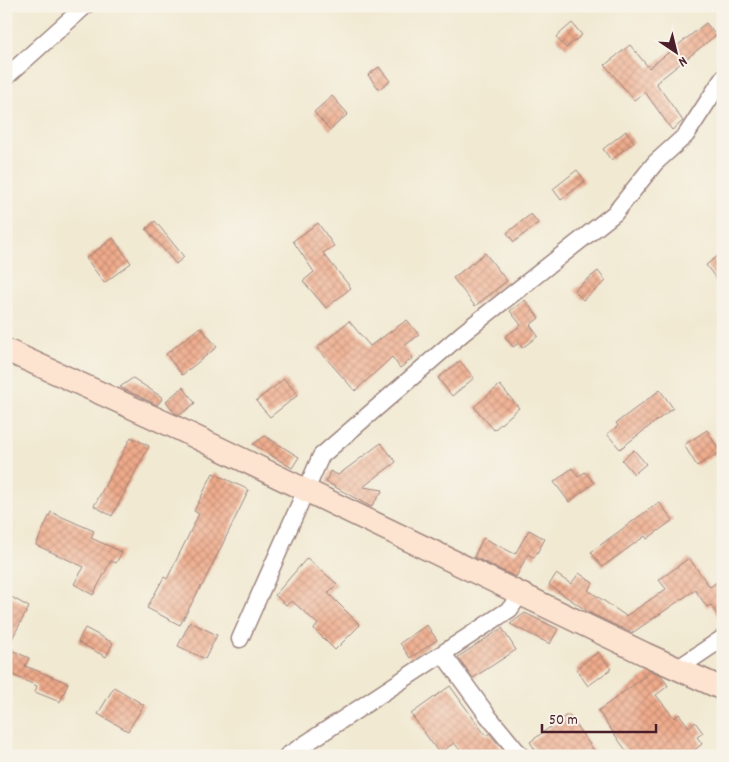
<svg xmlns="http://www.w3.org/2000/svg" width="729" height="762" viewBox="0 0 729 762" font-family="Dekko,sans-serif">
<defs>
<pattern id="building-cross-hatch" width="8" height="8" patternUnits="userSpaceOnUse" patternTransform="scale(1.25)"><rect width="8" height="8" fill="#efab8b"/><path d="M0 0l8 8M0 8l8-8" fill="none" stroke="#c48b72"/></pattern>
</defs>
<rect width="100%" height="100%" fill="#f7f3e8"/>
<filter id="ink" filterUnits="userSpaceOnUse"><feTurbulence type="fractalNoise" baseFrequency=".02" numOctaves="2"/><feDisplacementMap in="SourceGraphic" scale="10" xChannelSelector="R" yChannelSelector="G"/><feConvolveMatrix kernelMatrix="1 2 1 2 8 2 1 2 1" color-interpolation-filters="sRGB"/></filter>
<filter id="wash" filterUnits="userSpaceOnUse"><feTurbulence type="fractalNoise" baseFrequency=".0096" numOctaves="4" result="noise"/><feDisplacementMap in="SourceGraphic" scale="20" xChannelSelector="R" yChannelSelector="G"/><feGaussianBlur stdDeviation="1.12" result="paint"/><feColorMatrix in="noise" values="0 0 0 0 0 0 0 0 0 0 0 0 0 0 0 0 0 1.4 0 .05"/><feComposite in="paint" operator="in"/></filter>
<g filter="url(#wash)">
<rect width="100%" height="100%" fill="#f1e9d2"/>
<g id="blocks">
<g fill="url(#building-cross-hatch)">
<path d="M572 23 582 35 566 48 556 37Z"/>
<path d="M706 23 716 35 656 83 683 121 672 130 645 92 634 100 605 65 630 45 649 68Z"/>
<path d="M379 67 390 81 379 89 368 75Z"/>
<path d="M332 96 348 114 330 130 314 112Z"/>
<path d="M626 131 634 142 611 160 603 149Z"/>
<path d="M577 170 585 181 561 200 553 189Z"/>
<path d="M531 214 538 223 514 242 507 233Z"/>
<path d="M155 221 184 257 176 264 146 229Z"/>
<path d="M318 223 334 246 323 253 351 288 326 308 303 281 314 272 293 241Z"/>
<path d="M113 238 131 263 104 283 86 258Z"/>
<path d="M723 252V288L706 265Z"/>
<path d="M485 253 507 281 475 306 453 278Z"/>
<path d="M598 271 606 281 583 300 574 290Z"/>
<path d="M525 300 539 318 530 325 538 336 522 348 519 343 513 347 505 337 521 325 510 311Z"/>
<path d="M407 320 419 335 404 346 413 358 400 368 392 357 355 391 317 348 349 321 370 346Z"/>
<path d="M200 327 217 347 182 375 166 354Z"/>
<path d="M460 361 474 378 452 396 438 378Z"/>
<path d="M133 378 163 398 157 405 120 387Z"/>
<path d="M284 379 298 395 270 417 256 401Z"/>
<path d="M500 385 519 408 494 430 474 407Z"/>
<path d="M183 387 195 403 180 415 175 413 166 401Z"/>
<path d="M660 390 673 408 620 449 607 434 618 426 616 423Z"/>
<path d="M707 430 720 452 697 466 684 445Z"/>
<path d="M265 436 299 457 292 468 253 444Z"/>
<path d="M131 437 149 446 112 516 94 506Z"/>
<path d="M381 443 396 462 363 487 383 490 371 507 326 482 330 471 338 475Z"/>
<path d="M634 450 646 464 634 474 622 460Z"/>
<path d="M572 468 578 477 585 472 594 483 569 502 554 482Z"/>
<path d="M213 473 249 490 202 586H201L180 625 147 608 164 577 167 579 199 514 194 511Z"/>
<path d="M659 502 673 520 647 539 645 536 602 567 591 552Z"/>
<path d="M51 512 94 531 91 538 122 552 116 563 111 561 93 595 74 584 84 567 36 545Z"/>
<path d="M529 530 545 539 534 558 528 554 516 577 474 557 483 538 515 554Z"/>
<path d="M307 558 337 584 328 593 360 625 335 650 314 629 318 624 292 601 286 605 275 595Z"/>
<path d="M689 558 710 587 723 578V625L711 605 707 607 695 590 632 633 590 613 549 585 556 574 571 584 579 573 593 583 588 590 626 616 666 589 659 580Z"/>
<path d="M6 594 29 607 7 648 29 658 25 666 68 683 60 702 35 692 37 686 6 672Z"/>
<path d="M525 613 558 629 550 644 510 624Z"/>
<path d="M190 622 217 635 205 659 178 646Z"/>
<path d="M427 625 437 640 410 658 400 643Z"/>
<path d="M85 628 113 643 106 657 78 642Z"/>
<path d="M502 628 516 650 473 678 458 657Z"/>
<path d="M598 652 611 669 588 686 576 669Z"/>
<path d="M652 671 661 675 668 686 656 695 674 718 679 714 689 727 695 722 703 733 697 737 702 744 687 756H630L598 711Z"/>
<path d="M450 686 486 736 489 733 504 751 498 756H465L454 743 439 753 411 714Z"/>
<path d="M114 687 144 705 128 731 98 714Z"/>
<path d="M568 714 598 756H539L530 742Z"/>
</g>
</g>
</g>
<g filter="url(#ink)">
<use href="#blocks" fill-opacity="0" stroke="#9e847e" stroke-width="1"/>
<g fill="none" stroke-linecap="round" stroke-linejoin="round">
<defs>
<g id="street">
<path d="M6 77 85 6"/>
<path d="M240 639 321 456 463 333 615 213 655 163 686 135 723 78"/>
<path d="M443 654 488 716 521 756"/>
<path d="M677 669 723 638"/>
<path d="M287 756 510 609 520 594"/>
</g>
<path id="secondary" d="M6 350 179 429 645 654 723 689"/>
</defs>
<use href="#street" stroke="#9e847e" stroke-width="19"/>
<use href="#secondary" stroke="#9e847e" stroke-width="25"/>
<use href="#street" stroke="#fff" stroke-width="16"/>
<use href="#secondary" stroke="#fde4d0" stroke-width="22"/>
</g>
</g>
<rect width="729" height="762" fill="none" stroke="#f7f3e8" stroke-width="25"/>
<g transform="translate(676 52) rotate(145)" stroke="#f7f3e8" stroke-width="4" paint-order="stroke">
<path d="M0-4L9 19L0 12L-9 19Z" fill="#4a1f2b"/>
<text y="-8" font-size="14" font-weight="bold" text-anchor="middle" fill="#4a1f2b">N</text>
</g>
<path d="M542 724v8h114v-8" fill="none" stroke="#4a1f2b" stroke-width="2.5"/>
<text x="549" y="724" font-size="15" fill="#4a1f2b" stroke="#f7f3e8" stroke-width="4" paint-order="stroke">50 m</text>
</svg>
